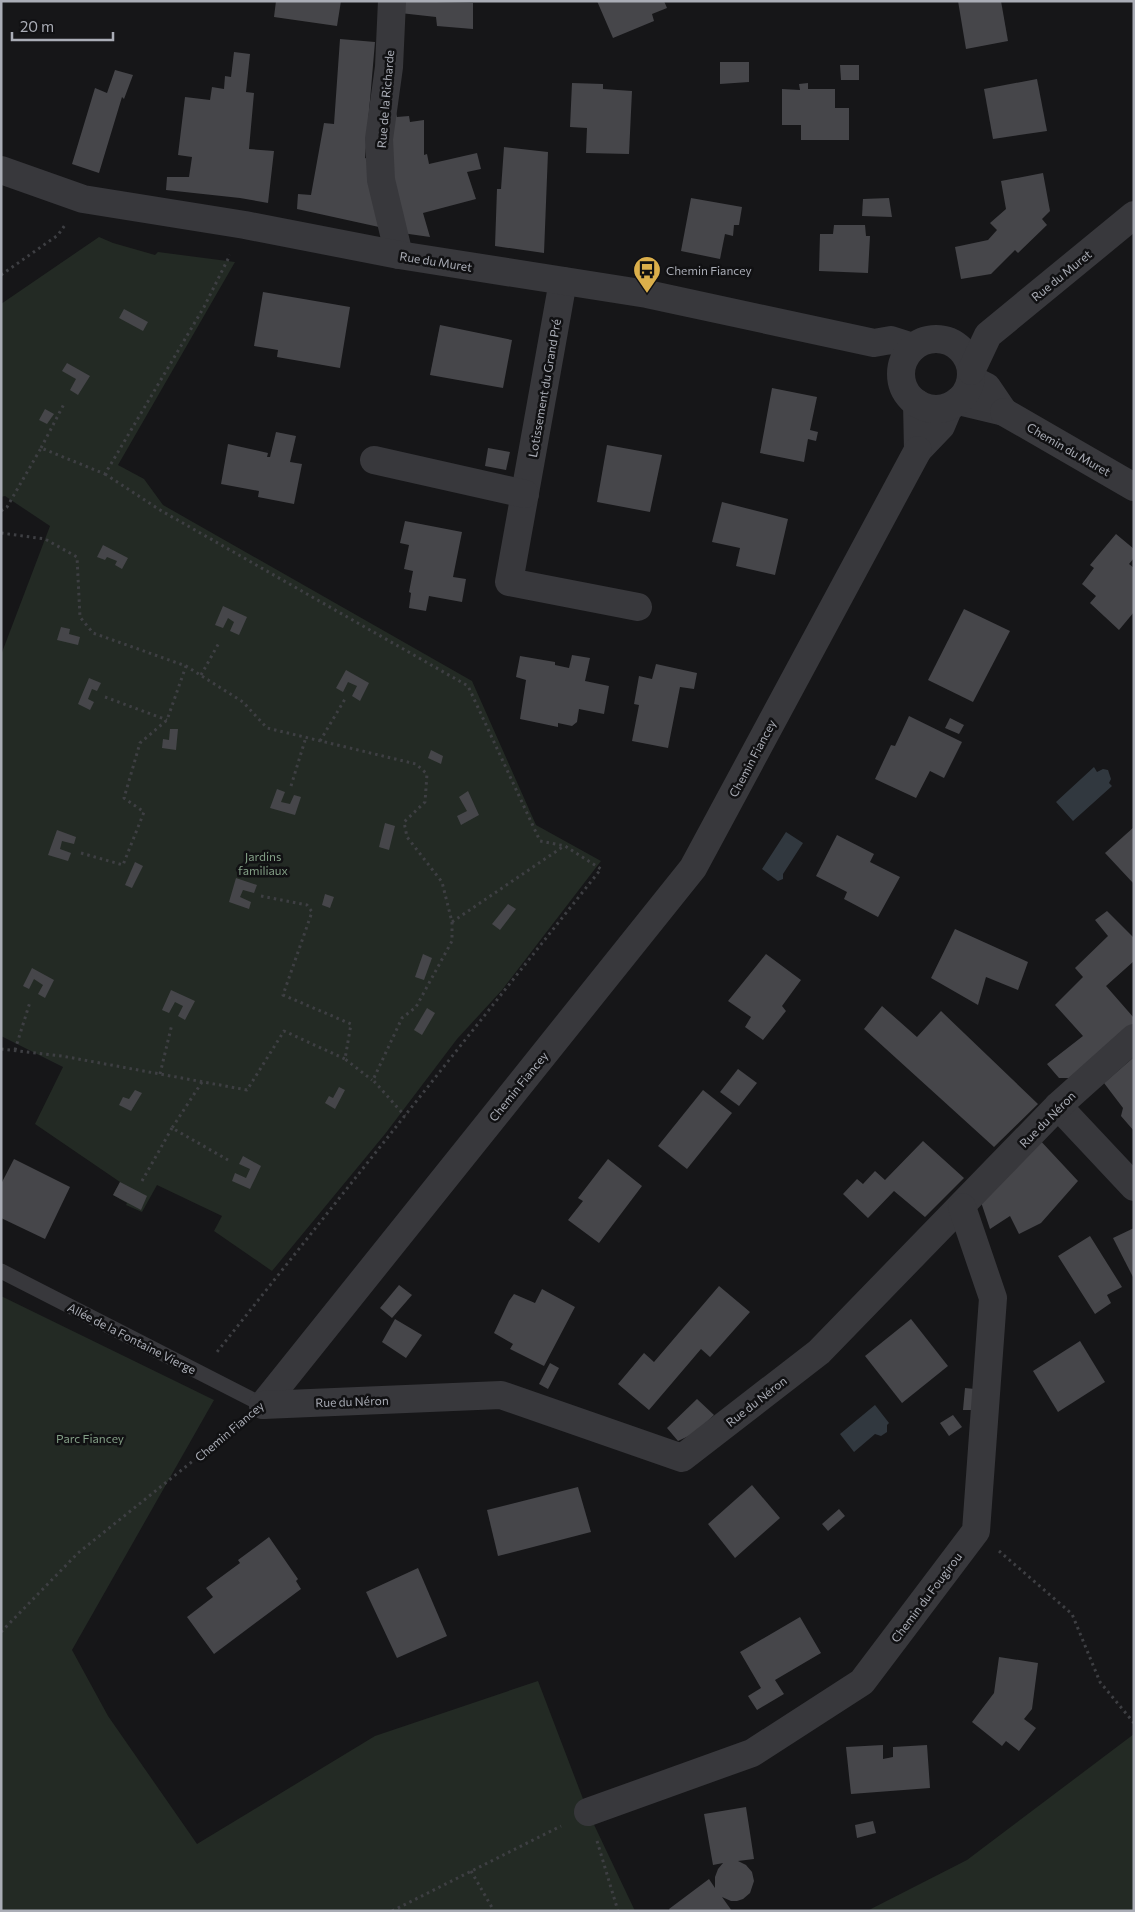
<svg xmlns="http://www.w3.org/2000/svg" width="1135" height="1912" viewBox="0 0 1135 1912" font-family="Commissioner,sans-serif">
<rect width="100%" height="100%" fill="#161618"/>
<g fill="#232a24">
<path d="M99 237 113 243 155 255 158 252 235 262 118 465 144 479 163 505 472 681 536 825 601 861 502 990 457 1039 385 1134 272 1271 214 1231 222 1216 157 1185 142 1212 126 1205 127 1203 113 1195 120 1182 35 1124 63 1067 1 1036V655L50 526 5 496 1 497V304Z"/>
<path d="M1 1296 214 1400 72 1650 108 1716 197 1844 375 1736 538 1681 588 1812 635 1911H1Z"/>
<path d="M1134 1734V1911H867L967 1860Z"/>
</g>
<g fill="#31383f">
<path d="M1094 767 1097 772 1103 769 1108 770 1111 779 1109 783 1112 786 1073 821 1056 802Z"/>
<path d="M786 832 803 843 783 874V879L778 881 762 869Z"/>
<path d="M875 1405 889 1423 887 1425V1432L881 1436 875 1434 854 1452 840 1434Z"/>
</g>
<g fill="#46464a">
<path d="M276 1H341L337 26 274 17Z"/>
<path d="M400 1 473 3V29L437 26 436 17 400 13Z"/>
<path d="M597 1H664L667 8 652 14 654 21 613 38Z"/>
<path d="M958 1H1001L1008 41 966 49Z"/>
<path d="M340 39 375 42 365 158 373 160 379 227 297 209 298 194 311 195 324 123 334 124Z"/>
<path d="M234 52 250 54 246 92 254 93 249 149 274 151 268 203 240 198 166 190 167 177H189L192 157 178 155 185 97 210 100 212 87 224 89 225 76 231 77Z"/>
<path d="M720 62H749V82L720 84Z"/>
<path d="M840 65H859V80H841Z"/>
<path d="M115 70 133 75 124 99 122 97 99 173 72 164 95 88 107 93Z"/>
<path d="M1037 79 1047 131 993 139 984 89Z"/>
<path d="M572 83 603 84V89L632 91 629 154 586 153 587 128 570 127Z"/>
<path d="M808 83V89H835V108H849V140H801V125H782V89L800 90 799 84Z"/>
<path d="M396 113 397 117 409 116 410 122 424 120V155L427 154 429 164 477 153 481 169 467 172 476 199 423 213 430 237 402 233 386 175Z"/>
<path d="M504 147 548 152 544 253 495 246 497 189H501Z"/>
<path d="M1043 173 1050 211 1042 219 1047 225 1018 253 1015 250 991 274 961 279 955 247 988 240 997 230 990 223 1006 209 1001 181Z"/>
<path d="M691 198 742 207 739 225H734L733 236 725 234 720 259 681 251Z"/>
<path d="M889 198 892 217 862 216 863 199Z"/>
<path d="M834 225H865L866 236H870L868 273 819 271 820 234H833Z"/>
<path d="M263 292 350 307 340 368 277 357 278 350 254 346Z"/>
<path d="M124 309 148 322 143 331 119 318Z"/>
<path d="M440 325 512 340 503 388 430 375Z"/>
<path d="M67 363 90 376 78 395 70 390 76 379 62 371Z"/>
<path d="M772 388 817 397 810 430 818 432 816 441 808 439 804 462 760 453Z"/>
<path d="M45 409 54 414 47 424 39 420Z"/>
<path d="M276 432 296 436 290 462 302 464 294 504 258 497 259 491 221 484 228 444 268 453 267 457H270Z"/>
<path d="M607 445 662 455 650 512 597 502Z"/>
<path d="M488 448 510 452 506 470 485 466Z"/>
<path d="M722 502 788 519 775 575 736 566 740 548 712 542Z"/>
<path d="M405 521 462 532 453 577 466 579 462 602 429 596 426 611 409 608 411 593 409 592 413 571 404 569 409 545 400 543Z"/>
<path d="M1116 534 1134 549V558L1129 564 1134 568V612L1119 630 1090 603 1096 596 1082 584 1094 568 1090 565Z"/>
<path d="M103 545 128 558 122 569 115 565 117 561 107 557 105 560 97 557Z"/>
<path d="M223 606 247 617 239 635 230 631 234 622 228 618 223 628 215 625Z"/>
<path d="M964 609 1010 631 973 702 928 680Z"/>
<path d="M61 627 70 629 69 634 80 637 78 645 57 640Z"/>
<path d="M572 655 590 658 585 681 609 686 604 714 579 709 577 722 572 726 558 723V727L520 719 526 680 516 677 520 656 555 662V665L569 668Z"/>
<path d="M656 664 697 673 694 689 680 687 668 748 632 741 639 705 634 704 639 676 652 679Z"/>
<path d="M346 670 369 683 360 701 352 696 357 686 348 682 343 692 336 688Z"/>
<path d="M89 678 101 683 97 691 92 689 88 699 94 702 90 710 78 704Z"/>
<path d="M909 716 962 742 944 778 930 771 916 798 875 779 891 745 895 746Z"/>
<path d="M950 718 964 725 959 734 945 728Z"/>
<path d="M170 729H178L176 750 162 748 163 739 169 740Z"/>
<path d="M431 750 443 756 441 764 428 758Z"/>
<path d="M277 789 285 792 281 802 290 804 294 795 301 797 295 815 270 808Z"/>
<path d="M468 791 479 815 461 825 457 816 467 811 459 797Z"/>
<path d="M385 823 395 826 389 850 379 847Z"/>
<path d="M1134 827V884L1105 853Z"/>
<path d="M57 830 76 837 74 844 62 841 60 849 71 853 68 861 48 855Z"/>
<path d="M837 835 874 854 870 862 900 877 878 917 844 899 847 892 816 876Z"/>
<path d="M135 862 143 866 132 888 125 885Z"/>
<path d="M236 878 257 885 254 893 243 890 240 897 251 902 249 909 229 902Z"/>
<path d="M325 894 334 897 330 908 322 905Z"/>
<path d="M508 904 516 909 500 930 492 924Z"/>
<path d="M1107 911 1134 938V961L1106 986 1134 1018V1025L1069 1078H1059L1047 1064 1083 1036 1055 1005 1083 977 1075 968 1108 936 1095 920Z"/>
<path d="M955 929 1028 962 1018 990 986 977 978 1005 931 978Z"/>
<path d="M423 954 432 958 424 980 415 977Z"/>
<path d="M766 954 801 980 782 1006 786 1011 763 1040 745 1027 751 1017 728 1001Z"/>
<path d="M32 968 54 980 45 998 38 994 43 985 34 979 29 989 23 986Z"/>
<path d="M171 990 195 1001 185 1020 178 1016 183 1006 175 1002 169 1013 162 1010Z"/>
<path d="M882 1006 917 1037 941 1011 1038 1104 994 1147 864 1029Z"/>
<path d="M427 1008 435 1013 422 1035 414 1030Z"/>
<path d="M1134 1057V1131L1121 1116 1123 1108 1104 1083Z"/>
<path d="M738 1069 757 1083 739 1106 720 1092Z"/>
<path d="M339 1087 345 1090 335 1109 325 1103 329 1096 333 1098Z"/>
<path d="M135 1090 142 1093 131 1111 119 1105 123 1097 129 1099Z"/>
<path d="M703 1090 732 1113 687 1169 658 1146Z"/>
<path d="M1037 1137 1078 1181 1041 1223 1019 1234 1010 1216 990 1229 980 1199Z"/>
<path d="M923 1141 964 1178 925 1217 894 1191 868 1218 843 1194 857 1179 863 1184 875 1171 885 1180Z"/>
<path d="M243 1156 261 1166 250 1189 232 1181 235 1173 246 1178 250 1169 239 1164Z"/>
<path d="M14 1159 70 1187 45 1239 1 1218V1184Z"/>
<path d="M608 1159 642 1186 599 1243 568 1220 583 1201 578 1198Z"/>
<path d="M120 1182 147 1196 141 1210 113 1195Z"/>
<path d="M1134 1228V1279L1113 1238Z"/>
<path d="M1090 1236 1122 1287 1107 1295 1111 1303 1095 1314 1058 1256Z"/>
<path d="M399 1285 412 1295 392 1318 380 1308Z"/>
<path d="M719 1286 750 1312 710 1357 701 1349 649 1410 618 1384 644 1353 654 1362Z"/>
<path d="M542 1289 575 1307 544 1366 510 1349 513 1344 494 1333 509 1301 514 1294 535 1303Z"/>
<path d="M395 1319 422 1335 406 1358 382 1342Z"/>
<path d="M911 1319 948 1366 902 1403 865 1356Z"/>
<path d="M1080 1341 1105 1382 1058 1412 1033 1371Z"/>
<path d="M550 1363 559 1368 548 1389 539 1384Z"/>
<path d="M965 1388 975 1389 974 1410H963Z"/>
<path d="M697 1399 714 1415 695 1433 678 1441 667 1428Z"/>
<path d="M953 1415 962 1427 949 1436 940 1423Z"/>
<path d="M752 1485 780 1518 735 1558 708 1524Z"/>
<path d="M578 1487 591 1532 498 1556 487 1510Z"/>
<path d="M839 1509 845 1516 828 1531 822 1524Z"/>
<path d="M269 1537 298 1579 296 1581 301 1589 214 1654 187 1617 213 1597 206 1588 240 1563 238 1560Z"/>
<path d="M418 1568 447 1636 397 1658 366 1592Z"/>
<path d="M800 1617 821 1653 775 1680 784 1694 757 1710 748 1696 761 1688 740 1652Z"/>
<path d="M999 1657 1038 1663 1032 1709 1024 1719 1036 1728 1019 1751 1006 1741 1002 1746 972 1722 994 1693Z"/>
<path d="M883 1745V1759L893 1757V1747L927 1745 930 1788 851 1794 846 1747Z"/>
<path d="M746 1807 754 1859 738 1861 746 1865 752 1872 754 1881 750 1893 743 1899 737 1901H731L722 1897 732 1911H670L669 1909 709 1879 715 1888V1877L718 1869 723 1863 713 1865 704 1814Z"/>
<path d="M873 1821 876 1833 857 1838 855 1825Z"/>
</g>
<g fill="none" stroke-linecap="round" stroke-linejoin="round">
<g stroke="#3e3f43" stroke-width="3" stroke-dasharray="2.5 4" stroke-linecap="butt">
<path d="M1 275 58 235 65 225"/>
<path d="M41 448 65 402"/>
<path d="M105 474 160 510 468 686 540 841 565 846 601 869 217 1352"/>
<path d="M1 511 7 507 41 448 105 474 204 307 230 255"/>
<path d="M1 533 45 539 77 557 80 617 93 633 186 666 243 702 267 728 416 764 427 774 425 802 404 822 407 837 442 882 452 922V941L416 1007 402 1018 373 1080 405 1116"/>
<path d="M201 675 220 641"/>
<path d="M105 697 167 720"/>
<path d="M320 741 345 699"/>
<path d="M291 786 306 737"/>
<path d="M81 853 123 865 144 812 124 798 140 743 167 720 186 666"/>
<path d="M261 896 307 905 312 912 283 995 351 1024 345 1059 372 1080"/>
<path d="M452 922 564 846"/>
<path d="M1 1049 62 1056 247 1090 284 1031 345 1059"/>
<path d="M15 1050 30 1002"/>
<path d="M160 1074 172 1024"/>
<path d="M202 1082 172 1128 228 1160"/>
<path d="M142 1181 172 1128"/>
<path d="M999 1551 1072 1614 1100 1682 1134 1723"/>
<path d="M1 1632 78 1553 239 1424"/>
<path d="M597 1841 618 1911"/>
<path d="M471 1871 494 1911"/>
<path d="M392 1911 561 1826"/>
</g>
<path stroke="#38383c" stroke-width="15" d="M1 1271 263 1405"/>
<g stroke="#38383c" stroke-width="28">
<path d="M392 1 389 67 379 139 381 180 399 255"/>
<path d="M563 281 509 582 638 607"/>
<path d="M958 401 1004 412 987 387 971 379"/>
<path d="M917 403 918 450 941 426 949 407"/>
<path d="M1004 412 1134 487"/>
<path d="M374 460 525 494"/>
<path d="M1058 1106 1134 1187"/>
<path d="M263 1405 693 868 918 450"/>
<path d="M263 1405 501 1395 682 1458 819 1352 1058 1106 1134 1038"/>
<path d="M588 1812 752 1753 862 1682 976 1531 993 1298 962 1207"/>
</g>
<g stroke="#38383c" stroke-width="28">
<path d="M1 170 83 199 245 225 399 255 647 294 874 343 891 340 913 347"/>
<circle cx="936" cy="374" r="35"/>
<path d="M971 371 988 335 1134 215"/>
</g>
</g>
<defs>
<symbol id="bus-pin" viewBox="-11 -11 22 30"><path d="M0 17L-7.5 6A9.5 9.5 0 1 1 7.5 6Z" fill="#dbaf4b" stroke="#111113"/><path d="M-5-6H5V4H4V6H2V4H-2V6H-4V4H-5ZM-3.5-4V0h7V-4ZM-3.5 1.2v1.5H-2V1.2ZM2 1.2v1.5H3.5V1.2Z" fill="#111"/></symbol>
</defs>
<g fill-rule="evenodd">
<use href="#bus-pin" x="631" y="254" width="32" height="43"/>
</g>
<g text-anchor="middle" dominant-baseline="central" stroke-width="5" stroke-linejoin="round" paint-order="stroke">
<g font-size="12" fill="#aaadb6" stroke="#111113">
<text transform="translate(385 99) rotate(-85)">Rue de la Richarde</text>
<text transform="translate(436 261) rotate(9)">Rue du Muret</text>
<text transform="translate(1061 275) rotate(-39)">Rue du Muret</text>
<text transform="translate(544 388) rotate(-80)">Lotissement du Grand Pré</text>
<text transform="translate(1069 449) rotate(30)">Chemin du Muret</text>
<text transform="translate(752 758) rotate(-62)">Chemin Fiancey</text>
<text transform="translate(518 1086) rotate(-51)">Chemin Fiancey</text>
<text transform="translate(1047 1119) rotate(-45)">Rue du Néron</text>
<text transform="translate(132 1338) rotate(27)">Allée de la Fontaine Vierge</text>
<text transform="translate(352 1401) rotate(-2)">Rue du Néron</text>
<text transform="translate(756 1401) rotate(-38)">Rue du Néron</text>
<text transform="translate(229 1431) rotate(-40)">Chemin Fiancey</text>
<text transform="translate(926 1597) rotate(-53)">Chemin du Fougirou</text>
</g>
<g font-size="12" fill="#aaadb6" stroke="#111113" text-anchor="start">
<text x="666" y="270">Chemin Fiancey</text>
</g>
<g font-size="12" fill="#839f86" stroke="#111113">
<text x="263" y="856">Jardins<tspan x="263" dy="14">familiaux</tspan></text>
<text x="90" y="1438">Parc Fiancey</text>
</g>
</g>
<rect width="1135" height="1912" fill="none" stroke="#aaadb6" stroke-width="5"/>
<path d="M12 32v8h101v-8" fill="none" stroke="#aaadb6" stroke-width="2.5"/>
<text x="20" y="32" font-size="15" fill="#aaadb6" stroke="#111113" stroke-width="4" paint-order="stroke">20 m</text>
</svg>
